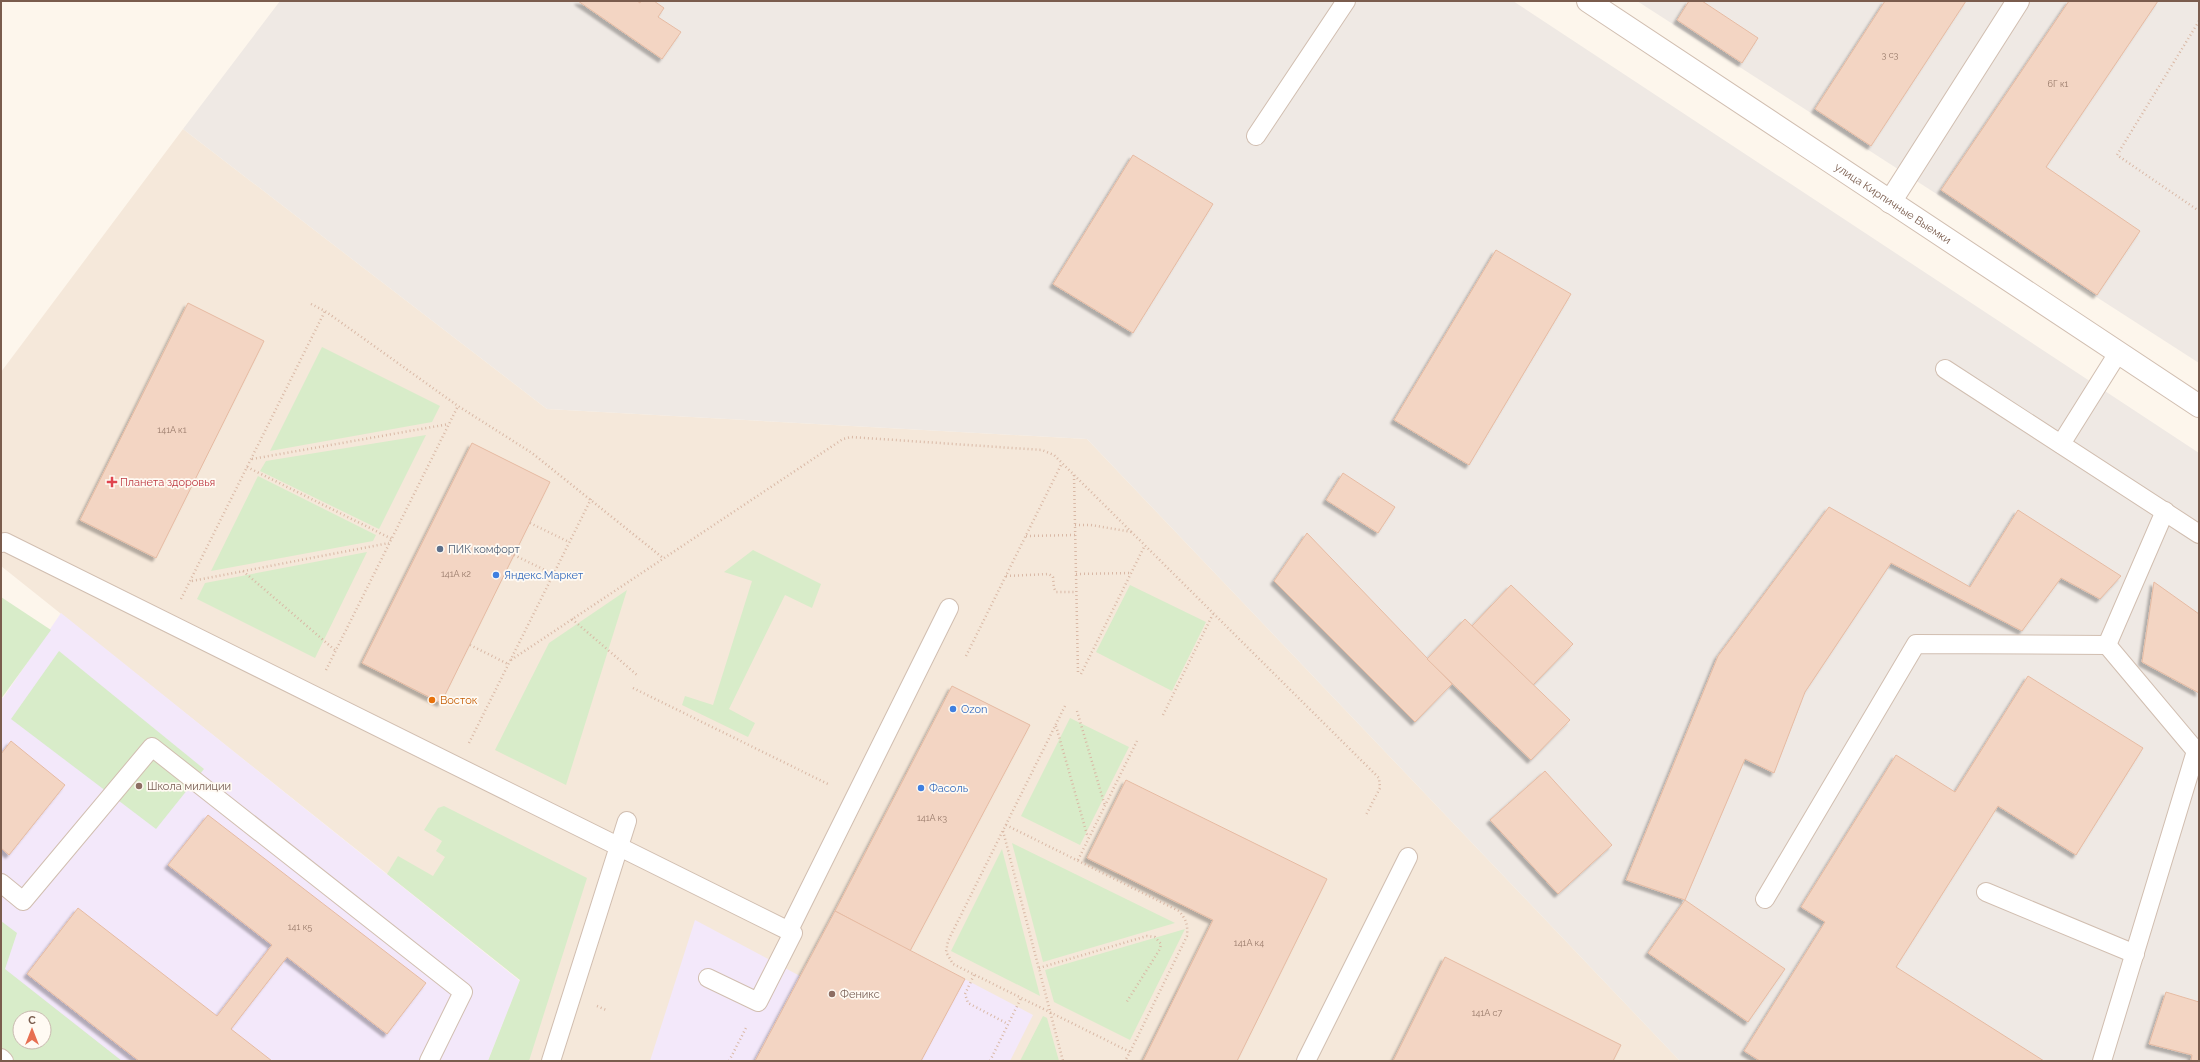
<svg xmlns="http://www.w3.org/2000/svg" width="2200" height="1062" viewBox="0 0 2200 1062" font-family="Raleway,sans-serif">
<defs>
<filter id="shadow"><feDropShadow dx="-3.5" dy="3.5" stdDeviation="1" flood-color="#0004"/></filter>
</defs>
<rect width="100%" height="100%" fill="#fdf6ec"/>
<path fill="#f5e8da" d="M183 129 547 409 1087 439 1680 1061H488L520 980 1 566V372Z"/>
<g fill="#efe9e4">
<path d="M280 1H1513L2199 453V1061H1680L1087 439 547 409 183 129Z"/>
<path d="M1637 1H2199V363Z"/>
</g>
<g fill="#f3e8fa" fill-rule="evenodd">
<path d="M61 613 520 981 488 1061H1V697L3 698ZM20 1018H44V1042H20Z"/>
<path d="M835 911 1033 1015 1010 1061H650L695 920 800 976Z"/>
</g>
<g fill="#d8ecc9" fill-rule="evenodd">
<path d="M322 347 440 406 432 422 270 451Z"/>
<path d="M426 435 379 529 260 471 266 461Z"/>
<path d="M258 476 376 535 373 541 211 571Z"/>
<path d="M753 550 821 584 812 608 785 595 729 709 755 723 748 737 682 705 685 696 713 705 752 581 724 572Z"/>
<path d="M367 552 315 658 197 599 205 583Z"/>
<path d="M1130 585 1206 622 1172 691 1096 652Z"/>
<path d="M627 590 566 785 495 750 549 643Z"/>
<path d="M1 597 51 630 1 699Z"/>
<path d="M59 651 204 769 156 829 11 719Z"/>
<path d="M1070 718 1129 747 1080 845 1021 816Z"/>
<path d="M444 806 587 878 529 1061H488L520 980 387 874 398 856 433 876 445 857 436 851 442 841 424 830 438 808Z"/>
<path d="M1012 843 1175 923 1043 962Z"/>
<path d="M1002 849 1040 996 951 951Z"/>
<path d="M1 921 17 933 5 969 122 1061H14L1 1052ZM20 1018H44V1042H20Z"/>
<path d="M1185 929 1130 1040 1054 1002 1045 970Z"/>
<path d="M1043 1016 1047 1018 1059 1061H1020Z"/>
</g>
<g fill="#f3d5c3" stroke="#e6bba3" filter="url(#shadow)">
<path d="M578 1H637L640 3 641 1H654L664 8 658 17 681 32 662 59Z"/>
<path d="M1689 1H1702L1758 38 1742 63 1677 20Z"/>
<path d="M1885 1H1966L1871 146 1815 109Z"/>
<path d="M2069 1H2158L2046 167 2140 231 2097 295 1941 190Z"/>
<path d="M1133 155 1213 204 1133 333 1053 284Z"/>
<path d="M1496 250 1571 294 1469 465 1394 420Z"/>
<path d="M188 303 264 341 156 558 80 520Z"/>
<path d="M472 443 550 482 441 703 362 663Z"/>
<path d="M1343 473 1395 507 1378 533 1326 500Z"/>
<path d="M1829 507 1970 587 2018 510 2121 576 2100 599 2061 578 2022 631 1891 563 1805 692 1774 773 1745 759 1685 900 1626 880 1718 656Z"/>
<path d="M1307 533 1452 684 1415 722 1274 581Z"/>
<path d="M2154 582 2199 614V693L2142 662Z"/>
<path d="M1511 585 1573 644 1533 685 1472 626Z"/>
<path d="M1465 619 1570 720 1531 760 1427 659Z"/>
<path d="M2028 676 2143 748 2076 855 1998 806 1896 967 2044 1061H1760L1744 1051 1825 922 1801 907 1896 755 1955 792Z"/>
<path d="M952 686 1030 725 910 951 835 911Z"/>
<path d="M11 741 65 785 9 855 1 848V754Z"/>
<path d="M1545 771 1612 845 1558 894 1490 820Z"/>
<path d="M1126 780 1327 879 1237 1061H1143L1213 920 1087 858Z"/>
<path d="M208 815 426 983 387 1034 287 957 231 1029 272 1061H139L27 974 78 908 217 1016 272 945 168 865Z"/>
<path d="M1685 900 1785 969 1748 1022 1648 953Z"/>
<path d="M835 911 965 979 921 1061H755Z"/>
<path d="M1445 957 1621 1045 1613 1061H1393Z"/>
<path d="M2166 992 2199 1002V1061H2191L2192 1055 2149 1044Z"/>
</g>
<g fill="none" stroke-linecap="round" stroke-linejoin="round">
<defs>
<g id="service">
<path d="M1256 136 1346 1"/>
<path d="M1945 369 2199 534"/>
<path d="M2061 444 2118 353"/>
<path d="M1 543 5 542 793 933 758 1002 708 978"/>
<path d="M1 883 23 901 152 747 463 992 429 1061"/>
<path d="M1986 892 2135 954"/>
<path d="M1765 899 1916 644 2107 645 2165 511"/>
<path d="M789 930 949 608"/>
<path d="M1 1058 4 1061"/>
<path d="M551 1061 627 821"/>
<path d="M1306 1061 1408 857"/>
<path d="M2102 1061 2196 751 2107 645"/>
</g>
<path id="minor" d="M1890 202 2018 1"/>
<g id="tertiary">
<path id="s1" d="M1588 1 2199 406"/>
</g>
</defs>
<use href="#service" stroke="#d1beb0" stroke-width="20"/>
<use href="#minor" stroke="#d1beb0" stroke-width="24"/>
<use href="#tertiary" stroke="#d1beb0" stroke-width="24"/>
<g stroke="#d9b8a5" stroke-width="2.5" stroke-dasharray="1 3" stroke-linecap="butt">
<path d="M2199 21 2117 155 2199 211"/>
<path d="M311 304 325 311 458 406 532 453 663 558"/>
<path d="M252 459 449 424"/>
<path d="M247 467 392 539"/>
<path d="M1074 475 1078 673"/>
<path d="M530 523 569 542"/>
<path d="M1075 525H1091L1132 532"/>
<path d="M1026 536 1075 535"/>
<path d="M514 555 553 574"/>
<path d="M243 571 336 651"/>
<path d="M1076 574 1131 573"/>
<path d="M1006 576 1049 574 1053 577 1054 588 1056 592H1076"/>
<path d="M192 581 389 543"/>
<path d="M181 599 325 311"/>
<path d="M572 619 637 675"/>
<path d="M470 645 508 664"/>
<path d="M966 656 1062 463"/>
<path d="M511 660 843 439 851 437 1042 450 1054 455 1379 778 1380 788 1366 815"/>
<path d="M326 670 458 406"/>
<path d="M1081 674 1145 545"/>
<path d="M633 688 830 785"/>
<path d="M1065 706 948 941 946 952 953 964 1130 1052 1125 1061"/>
<path d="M1077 711 1105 806"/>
<path d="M1163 715 1213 614"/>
<path d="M1056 726 1088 838"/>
<path d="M469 743 591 499"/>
<path d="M1006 825 1179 911C1186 919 1188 925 1187 936L1130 1052"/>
<path d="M1003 831 1063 1061"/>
<path d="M1078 860 1137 741"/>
<path d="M1039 968 1147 936 1155 937 1161 944 1160 949 1126 1003"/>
<path d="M974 975 965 994 968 1003 1008 1024"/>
<path d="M597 1006 606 1010"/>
<path d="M729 1061 747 1026"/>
<path d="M990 1061 1021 998"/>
</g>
<use href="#service" stroke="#fff" stroke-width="18"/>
<use href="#minor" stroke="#fff" stroke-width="22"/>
<use href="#tertiary" stroke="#fff" stroke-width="22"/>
</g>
<path fill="#e0444e" stroke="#fffaf3" stroke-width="1.5" d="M110 476h4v4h4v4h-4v4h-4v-4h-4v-4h4z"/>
<circle fill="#5c6f8a" stroke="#fffaf3" stroke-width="1.5" cx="440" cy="549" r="4"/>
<g fill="#3f7fe0" stroke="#fffaf3" stroke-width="1.5">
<circle cx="496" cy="575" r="4"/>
<circle cx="953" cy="709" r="4"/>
<circle cx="921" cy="788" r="4"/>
</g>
<circle fill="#e8710a" stroke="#fffaf3" stroke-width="1.5" cx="432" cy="700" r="4"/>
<g fill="#8d6e63" stroke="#fffaf3" stroke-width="1.5">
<circle cx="139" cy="786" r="4"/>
<circle cx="832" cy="994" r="4"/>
</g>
<g text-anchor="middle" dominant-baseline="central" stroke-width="3.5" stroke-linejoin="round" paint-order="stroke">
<g font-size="9" fill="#987a6a">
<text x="1890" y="55">3 с3</text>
<text x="2058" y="84">6Г к1</text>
<text x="172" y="430">141А к1</text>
<text x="456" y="574">141А к2</text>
<text x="932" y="818">141А к3</text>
<text x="300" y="927">141 к5</text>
<text x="1249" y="943">141А к4</text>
<text x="1487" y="1013">141А с7</text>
</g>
<g font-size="11" fill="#7a5c4d" stroke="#fffaf3">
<text stroke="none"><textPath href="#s1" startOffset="366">улица Кирпичные Выемки</textPath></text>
</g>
<g font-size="11" fill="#be3a42" stroke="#fffaf3" text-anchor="start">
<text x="120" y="482">Планета здоровья</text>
</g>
<g font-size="11" fill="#4e5e75" stroke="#fffaf3" text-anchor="start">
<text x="448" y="549">ПИК комфорт</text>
</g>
<g font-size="11" fill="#366cbe" stroke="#fffaf3" text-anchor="start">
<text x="504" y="575">Яндекс.Маркет</text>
<text x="961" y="709">Ozon</text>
<text x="929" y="788">Фасоль</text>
</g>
<g font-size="11" fill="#c56008" stroke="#fffaf3" text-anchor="start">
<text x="440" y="700">Восток</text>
</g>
<g font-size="11" fill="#785e54" stroke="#fffaf3" text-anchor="start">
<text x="147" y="786">Школа милиции</text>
<text x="840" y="994">Феникс</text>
</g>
</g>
<rect width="2200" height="1062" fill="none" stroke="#7a5c4d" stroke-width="4"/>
<g transform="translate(32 1030)"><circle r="19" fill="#fffaf3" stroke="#cabbb1"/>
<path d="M0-3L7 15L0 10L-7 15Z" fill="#e76f51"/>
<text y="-6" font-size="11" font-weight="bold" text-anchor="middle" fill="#7a5c4d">С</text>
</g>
</svg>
